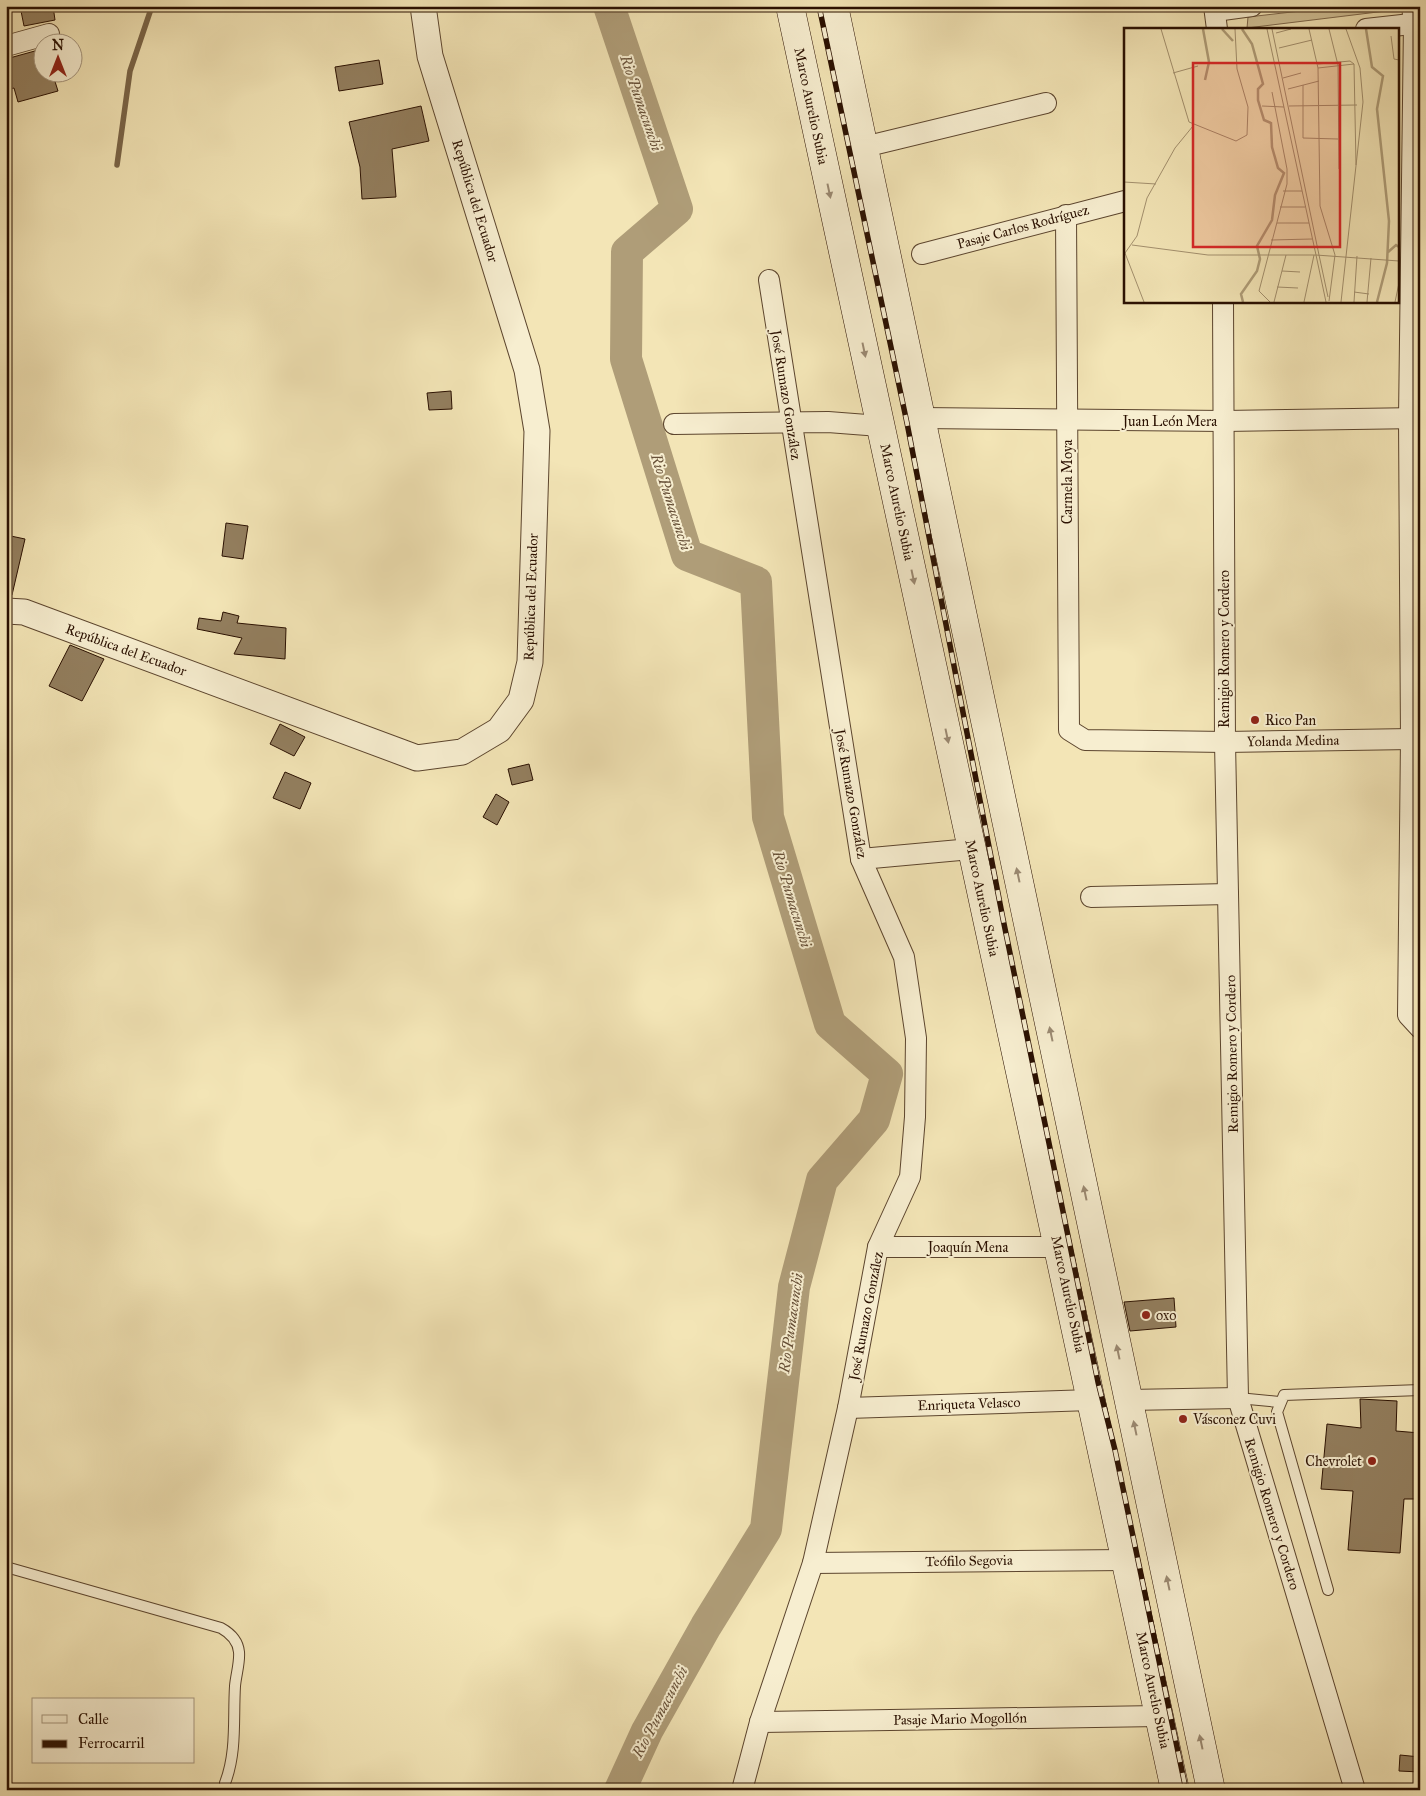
<svg xmlns="http://www.w3.org/2000/svg" width="1426" height="1796" viewBox="0 0 1426 1796" font-family="'IM FELL Great Primer',serif">
<rect width="100%" height="100%" fill="#f3e5b6"/>
<filter id="stains"><feTurbulence type="fractalNoise" baseFrequency=".004" numOctaves="4"/><feColorMatrix values="0 0 0 0 .2 0 0 0 0 .09 0 0 0 0 .02 0 0 0 .5 -.17"/></filter>
<radialGradient id="worn" r=".72"><stop offset=".6" stop-color="#630" stop-opacity="0"/><stop offset="1" stop-color="#630" stop-opacity=".3"/></radialGradient>
<path fill="#d1c197" stroke="#7e684c" d="M1344 6H1394V10L1247 28 1248 17Z"/>
<g fill="none" stroke-linecap="round" stroke-linejoin="round">
<path stroke="#7a6548" stroke-width="5.5" d="M117 165 130 71 152 6"/>
<path stroke="#af9d78" stroke-width="32" d="M609 6 677 209 627 252 626 359 687 555 756 582 768 817 830 1024 887 1074 874 1120 822 1180 794 1287 766 1529 706 1626 647 1731 620 1790"/>
</g>
<g fill="#937f5f" stroke="#2a1001">
<path d="M20 6H53L55 20 24 26Z"/>
<path d="M42 49V72H52L58 91 18 102 14 88 6 90V59Z"/>
<path d="M379 60 383 84 339 91 335 67Z"/>
<path d="M421 106 429 141 392 149 396 197 362 199 360 167 349 122Z"/>
<path d="M451 391 452 409 429 410 427 393Z"/>
<path d="M226 523 248 526 243 559 222 556Z"/>
<path d="M6 535 25 539 12 595H6Z"/>
<path d="M223 612 239 616 237 623 286 628 285 659 234 654 242 638 197 629 199 618 221 621Z"/>
<path d="M70 645 104 659 82 701 49 686Z"/>
<path d="M280 724 305 737 294 756 270 744Z"/>
<path d="M529 764 533 780 512 785 508 769Z"/>
<path d="M285 772 311 783 300 809 273 798Z"/>
<path d="M496 794 509 802 497 825 483 817Z"/>
<path d="M1174 1298 1176 1327 1130 1331 1124 1302Z"/>
<path d="M1360 1399 1397 1401 1396 1431 1420 1433V1499H1404L1400 1553 1348 1550 1353 1491 1321 1489 1327 1424 1361 1428Z"/>
<path d="M1400 1755 1420 1757V1772L1399 1771Z"/>
</g>
<g fill="none" stroke-linecap="round" stroke-linejoin="round">
<defs>
<g id="service">
<path d="M1238 1398 1279 1402"/>
<path d="M6 1567 221 1628C230 1633 238 1641 239 1652 240 1662 236 1675 235 1686 233 1719 237 1752 225 1783"/>
<path d="M1328 1590 1277 1412 1284 1395 1420 1390"/>
</g>
<g id="minor">
<path d="M1214 6 1217 29"/>
<path d="M1412 6 1414 23 1409 419 1411 739 1408 1015 1420 1028"/>
<path d="M1215 11 1252 6"/>
<path d="M1366 29 1420 23"/>
<path d="M6 46 49 34"/>
<path d="M864 147 1046 103"/>
<path d="M1066 215 1069 730 1085 740 1225 742 1411 739"/>
<path d="M922 254 1125 201"/>
<path d="M1223 301 1225 742 1238 1398 1355 1790"/>
<path d="M921 418 1224 421 1420 418"/>
<path d="M674 424 828 422 880 426"/>
<path d="M861 859 971 849"/>
<path d="M1091 897 1228 894"/>
<path d="M878 1247H1058"/>
<path d="M1128 1400 1238 1398"/>
<path d="M848 1408 1091 1400"/>
<path d="M813 1563 1125 1560"/>
<path d="M760 1722 1159 1716"/>
<path d="M742 1790 760 1722 813 1563 848 1408 878 1247 910 1177 915 1117 916 1038 904 957 861 859 769 280"/>
</g>
<path id="tertiary" d="M6 611 24 612 417 758 462 752 499 730 521 700 530 662 537 431 527 370 430 56 423 6"/>
<g id="secondary">
<path d="M790 6 1175 1790"/>
<path d="M834 6 1211 1790"/>
</g>
</defs>
<use href="#service" stroke="#5c452e" stroke-width="12"/>
<use href="#minor" stroke="#5c452e" stroke-width="22"/>
<use href="#tertiary" stroke="#5c452e" stroke-width="27"/>
<use href="#secondary" stroke="#2a1001" stroke-width="29"/>
<use href="#service" stroke="#f7eed0" stroke-width="10"/>
<use href="#minor" stroke="#f7eed0" stroke-width="20"/>
<use href="#tertiary" stroke="#f7eed0" stroke-width="25"/>
<use href="#secondary" stroke="#f7eed0" stroke-width="28"/>
<defs>
<path id="rail" d="M819 6 907 423 1003 919 1098 1382 1115 1450 1186 1790"/>
</defs>
<use href="#rail" stroke="#2a1001" stroke-width="5.5"/>
<use href="#rail" stroke="#f7eed0" stroke-width="4" stroke-dasharray="11" stroke-linecap="butt"/>
</g>
<defs><path id="oneway-solid" d="M-6-.8H1V-3.2L6.5 0L1 3.2V.8H-6Z" transform="scale(1.25)"/></defs>
<g fill="#9b8a73">
<use href="#oneway-solid" transform="translate(829 191) rotate(78)"/>
<use href="#oneway-solid" transform="translate(864 350) rotate(78)"/>
<use href="#oneway-solid" transform="translate(913 577) rotate(78)"/>
<use href="#oneway-solid" transform="translate(947 736) rotate(78)"/>
<use href="#oneway-solid" transform="translate(1018 875) rotate(-102)"/>
<use href="#oneway-solid" transform="translate(1051 1034) rotate(-102)"/>
<use href="#oneway-solid" transform="translate(1085 1193) rotate(-102)"/>
<use href="#oneway-solid" transform="translate(1118 1352) rotate(-102)"/>
<use href="#oneway-solid" transform="translate(1135 1428) rotate(-102)"/>
<use href="#oneway-solid" transform="translate(1168 1583) rotate(-102)"/>
<use href="#oneway-solid" transform="translate(1201 1742) rotate(-102)"/>
</g>
<g fill="#8f2418" stroke="#f7eed0" stroke-width="2">
<circle cx="1255" cy="720" r="5"/>
<circle cx="1146" cy="1315" r="5"/>
<circle cx="1183" cy="1419" r="5"/>
<circle cx="1372" cy="1461" r="5"/>
</g>
<g text-anchor="middle" dominant-baseline="central" stroke-width="4" stroke-linejoin="round" paint-order="stroke">
<g font-size="14" fill="#2a1001" stroke="#f7eed0">
<text transform="translate(811 106) rotate(78)">Marco Aurelio Subia</text>
<text transform="translate(475 201) rotate(73)">República del Ecuador</text>
<text transform="translate(1023 227) rotate(-15)">Pasaje Carlos Rodríguez</text>
<text transform="translate(786 395) rotate(81)">José Rumazo González</text>
<text x="1170" y="421">Juan León Mera</text>
<text transform="translate(1067 482) rotate(-90)">Carmela Moya</text>
<text transform="translate(897 502) rotate(78)">Marco Aurelio Subia</text>
<text transform="translate(531 597) rotate(-88)">República del Ecuador</text>
<text transform="translate(1224 649) rotate(-90)">Remigio Romero y Cordero</text>
<text transform="translate(126 650) rotate(20)">República del Ecuador</text>
<text transform="translate(1293 741) rotate(-1)">Yolanda Medina</text>
<text transform="translate(851 794) rotate(80)">José Rumazo González</text>
<text transform="translate(982 898) rotate(78)">Marco Aurelio Subia</text>
<text transform="translate(1232 1054) rotate(-91)">Remigio Romero y Cordero</text>
<text x="968" y="1247">Joaquín Mena</text>
<text transform="translate(1068 1294) rotate(78)">Marco Aurelio Subia</text>
<text transform="translate(866 1316) rotate(-79)">José Rumazo González</text>
<text transform="translate(969 1404) rotate(-2)">Enriqueta Velasco</text>
<text transform="translate(1272 1514) rotate(73)">Remigio Romero y Cordero</text>
<text transform="translate(969 1561) rotate(-1)">Teófilo Segovia</text>
<text transform="translate(1153 1690) rotate(78)">Marco Aurelio Subia</text>
<text transform="translate(960 1719) rotate(-1)">Pasaje Mario Mogollón</text>
</g>
<g font-size="14" fill="#2a1001" stroke="#f7eed0" text-anchor="start">
<text x="1265" y="720">Rico Pan</text>
<text x="1156" y="1315">oxo</text>
<text x="1193" y="1419">Vásconez Cuvi</text>
<text x="1362" y="1461" text-anchor="end">Chevrolet</text>
</g>
<g font-size="15" font-style="italic" fill="#664f37" stroke="#f7eed0">
<text transform="translate(641 103) rotate(71)">Rio Pumacunchi</text>
<text transform="translate(671 502) rotate(72)">Rio Pumacunchi</text>
<text transform="translate(792 899) rotate(73)">Rio Pumacunchi</text>
<text transform="translate(791 1323) rotate(-82)">Rio Pumacunchi</text>
<text transform="translate(660 1712) rotate(-62)">Rio Pumacunchi</text>
</g>
</g>
<g transform="translate(1124 28)">
<rect width="275" height="275" fill="#f3e5b6"/>
<path fill="none" stroke="#af9d78" stroke-width="2.5" d="M79 1 85 34 81 52M98 1 109 13M118 1 128 16 139 56 134 61V72L140 92 147 95 148 119 154 140 160 145 151 167 148 192 133 218 136 231 133 243 117 266 119 274M242 1 248 39 259 48 253 81 265 193 263 235 253 274M263 225 272 217 275 219"/>
<path fill="none" stroke="#a3906e" stroke-width="1" d="M37 1 65 94 112 113 123 107 124 79 113 41 111 1M143 1 192 227 275 233M148 1 195 227M185 1 194 40 196 178 211 227 205 273M205 1 214 37 215 141M152 5 167 1M267 8 270 31 275 32M155 20 188 12M194 36 226 33 230 36M230 36 232 137M194 40 230 36M49 45 74 38M159 50 177 45M179 57V110L214 111M164 61 195 53M138 78 160 79M165 78 233 77M0 154 32 156M159 163H178M156 179H181M153 195H185M147 212 188 211M8 217 84 227H192L202 274M195 227 204 269M158 243 176 244M153 259 174 260M230 264 245 266M20 274 1 225 13 208 23 170 51 120 69 98M146 274 135 263 163 156V141L148 64M150 274 162 227M180 274 190 227M217 274 239 74 236 40 222 1M230 274 233 228M243 274 247 230M271 274 275 255"/>
<path fill="#d62828" fill-opacity="0.15" stroke="#d62828" stroke-width="2.5" d="M69 35H216V219H69Z"/>
<rect width="275" height="275" fill="none" stroke="#2a1001" stroke-width="2.5"/>
</g>
<rect width="1426" height="1796" fill="none" stroke="#f3e5b6" stroke-width="25"/>
<rect x="8" y="8" width="1411" height="1781" fill="none" stroke="#2a1001" stroke-width="2.5"/>
<rect x="12" y="12" width="1401" height="1771" fill="none" stroke="#2a1001"/>
<rect x="32" y="1698" width="162" height="65" fill="#f7eed0" stroke="#a5957d"/>
<rect x="42" y="1715" width="25" height="8" fill="#f7eed0" stroke="#a5957d"/>
<text x="78" y="1724" font-size="15" fill="#2a1001">Calle</text>
<rect x="42" y="1740" width="25" height="8" fill="#2a1001" stroke="#a5957d"/>
<text x="78" y="1748" font-size="15" fill="#2a1001">Ferrocarril</text>
<g transform="translate(58 58)"><circle r="24" fill="#f7eed0" stroke="#a5957d"/>
<path d="M0-4L9 19L0 12L-9 19Z" fill="#8f2418"/>
<text y="-8" font-size="14" font-weight="bold" text-anchor="middle" fill="#2a1001">N</text>
</g>
<rect width="100%" height="100%" filter="url(#stains)"/>
<rect width="100%" height="100%" fill="url(#worn)"/>
</svg>
